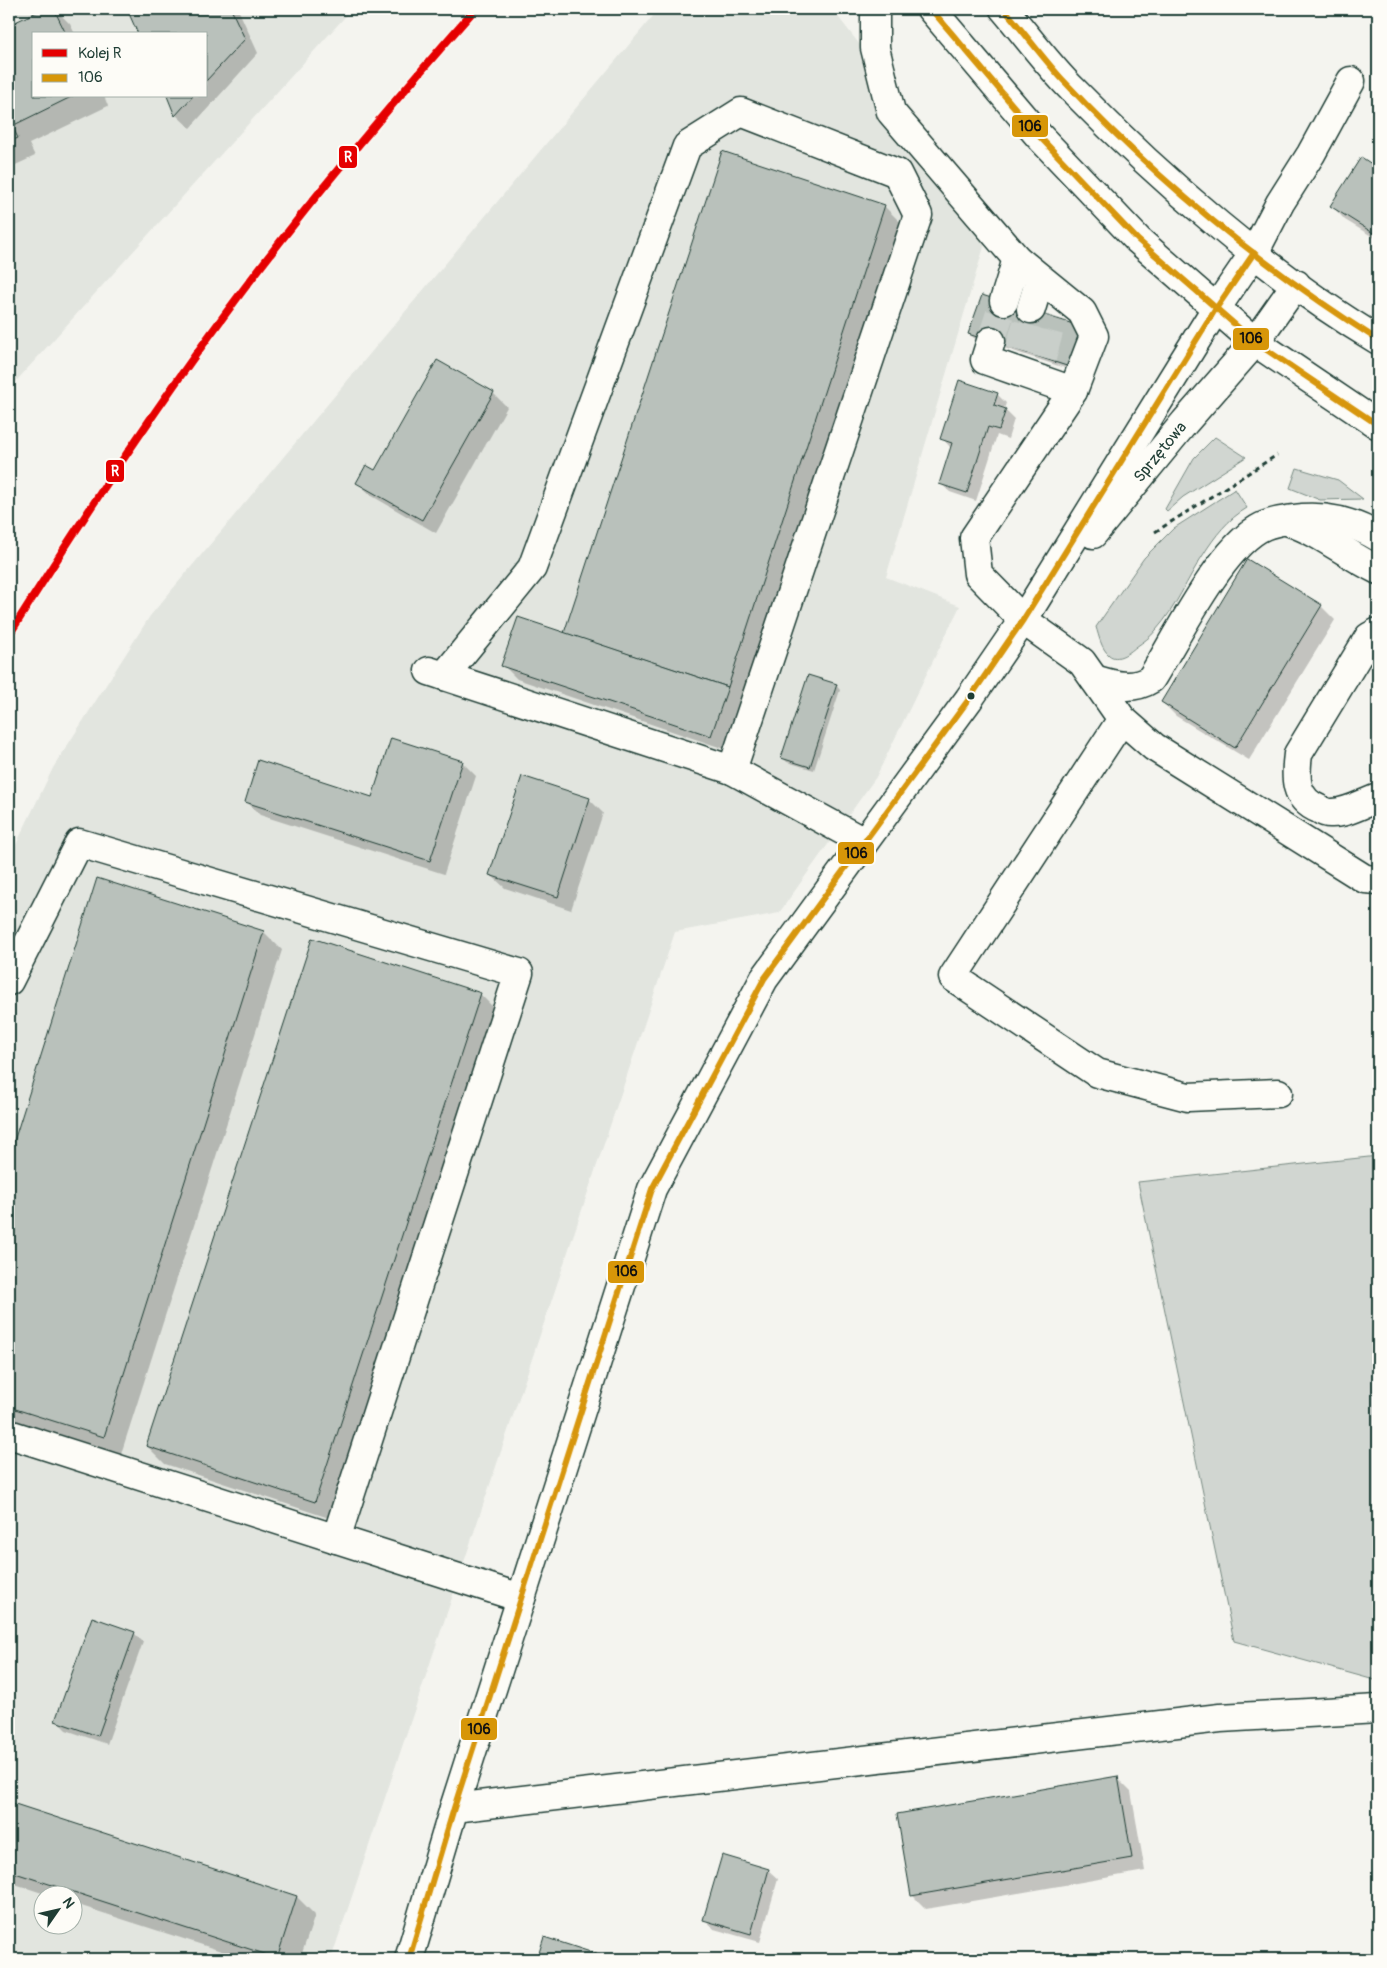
<svg xmlns="http://www.w3.org/2000/svg" width="1387" height="1968" viewBox="0 0 1387 1968" font-family="Pangolin,sans-serif">
<rect width="100%" height="100%" fill="#f4f4ef"/>
<filter id="ink" filterUnits="userSpaceOnUse"><feTurbulence type="fractalNoise" baseFrequency=".02" numOctaves="2"/><feDisplacementMap in="SourceGraphic" scale="10" xChannelSelector="R" yChannelSelector="G"/><feConvolveMatrix kernelMatrix="1 2 1 2 8 2 1 2 1" color-interpolation-filters="sRGB"/></filter>
<g filter="url(#ink)">
<g fill="#e2e5df" fill-rule="evenodd">
<path d="M9 9H352L9 389ZM34 34H206V96H34Z"/>
<path d="M659 9H832L993 216 886 577 960 606 876 777 779 913 675 932 331 1959H9V859L53 768 150 616ZM42 1896H72V1926H42Z"/>
</g>
<g fill="#d1d6d1" stroke="#788a82">
<path d="M1215 437 1246 457 1183 497 1167 511 1165 509 1194 458Z"/>
<path d="M1297 468 1338 480 1363 499 1320 500 1290 488Z"/>
<path d="M1235 489 1247 508C1228 519 1215 536 1203 555 1187 579 1176 608 1156 630 1151 637 1143 642 1136 647 1129 653 1117 662 1109 655 1101 648 1099 636 1096 627L1144 558 1174 528Z"/>
<path d="M1378 1156V1681L1234 1641 1138 1182Z"/>
</g>
<g fill="#0003">
<path d="M46 9H55L70 24 75 34H34V96H104L108 106 29 144 35 156 9 168V26Z"/>
<path d="M129 9H238L258 53 190 128 176 115 168 96H206V34H140Z"/>
<path d="M1362 159 1378 169V240L1345 220 1332 206Z"/>
<path d="M884 206 902 224 725 749 517 679 503 665 565 635Z"/>
<path d="M982 297 1080 373 974 338 969 334Z"/>
<path d="M493 393 507 407 436 533 372 496 358 483Z"/>
<path d="M997 394 1006 403 1004 409 1014 419 1008 439 997 435 976 501 950 492 940 483 951 448 942 438Z"/>
<path d="M1321 606 1335 620 1249 760 1176 716 1162 702Z"/>
<path d="M836 685 840 690 814 770 787 762 782 757Z"/>
<path d="M462 762 476 776 444 874 260 815 246 801 373 799Z"/>
<path d="M589 799 603 813 571 910 505 888 491 875Z"/>
<path d="M98 880 264 932 282 950 121 1454 9 1418V1161Z"/>
<path d="M480 994 498 1012 332 1519 165 1464 147 1446Z"/>
<path d="M134 1633 143 1642 107 1744 66 1730 57 1721Z"/>
<path d="M1117 1778 1131 1792 1145 1871 926 1909 912 1895Z"/>
<path d="M9 1804 297 1897 315 1915 300 1959H246L72 1903V1896H51L9 1882Z"/>
<path d="M768 1870 778 1879 760 1942 714 1929 705 1919Z"/>
<path d="M545 1939 610 1959H538Z"/>
</g>
<g fill="#b9c1bb" stroke="#1f3d34">
<path d="M43 9H54L66 34H34V96H73L12 126 18 138 9 142V25Z"/>
<path d="M127 9H231L245 39 206 81V34H138Z"/>
<path d="M167 96H193L175 116Z"/>
<path d="M722 151 885 205 728 687 564 633Z"/>
<path d="M1361 157 1378 168V236L1330 206Z"/>
<path d="M982 295 1089 329 1076 369 968 334Z"/>
<path d="M437 360 494 392 422 520 356 483 366 465 375 470Z"/>
<path d="M959 380 998 393 994 405 1006 409 999 430 988 427 967 493 939 484 952 443 940 439Z"/>
<path d="M1247 559 1322 605 1235 748 1161 702Z"/>
<path d="M518 617 728 687 711 736 501 666Z"/>
<path d="M808 675 837 684 810 767 781 758Z"/>
<path d="M391 738 463 761 430 861 245 802 258 760 372 797Z"/>
<path d="M522 776 590 798 558 897 489 875Z"/>
<path d="M97 878 264 931 104 1437 9 1407V1157Z"/>
<path d="M312 938 481 993 315 1502 146 1446Z"/>
<path d="M92 1617 135 1632 98 1736 55 1721Z"/>
<path d="M1118 1776 1132 1858 911 1896 897 1814Z"/>
<path d="M9 1802 297 1896 277 1958 9 1871Z"/>
<path d="M722 1855 769 1869 751 1934 703 1920Z"/>
<path d="M544 1937 606 1957V1959H537Z"/>
</g>
<g fill="none" stroke-linecap="round" stroke-linejoin="round">
<g stroke="#c9cfca" stroke-width="28" stroke-dasharray="28 14" stroke-linecap="butt">
<path d="M991 341 1004 301"/>
<path d="M1019 351 1031 309"/>
<path d="M1042 358 1053 317"/>
</g>
<defs>
<g id="minor">
<path d="M875 9V48L891 112 1017 259 1082 312 1094 336 1073 391 974 538 978 574 1023 620 1082 662 1122 719 953 977 1097 1073 1188 1097 1278 1093"/>
<path d="M1004 301 1017 259"/>
<path d="M1031 309 1040 279"/>
<path d="M991 341 985 360 1073 391"/>
<path d="M1290 522C1322 533 1347 555 1378 570"/>
<path id="s1" d="M1093 534 1185 422 1255 342 1296 284"/>
<path d="M1378 632 1369 637 1298 754C1295 777 1294 799 1319 809 1322 811 1327 813 1330 813 1346 814 1363 803 1378 798"/>
<path d="M429 671 732 770 864 842"/>
<path d="M444 676 532 568 687 146 741 112 897 173 918 215 732 770"/>
<path d="M1094 679C1114 685 1132 691 1151 679 1177 637 1218 553 1258 529 1271 521 1288 520 1302 518 1330 516 1355 523 1378 537"/>
<path d="M1122 719 1154 747 1365 879 1378 880"/>
<path d="M9 981 79 843 519 973 336 1539"/>
<path d="M9 1434 521 1598"/>
<path d="M454 1808 1220 1718 1378 1709"/>
<path d="M409 1959 454 1808 652 1189 764 979 969 699 1023 620 1215 310 1254 253 1280 203 1311 154 1351 81"/>
</g>
<g id="major">
<path d="M931 9 1038 135 1138 240 1255 342 1378 425"/>
<path d="M1004 9C1027 36 1048 65 1073 90 1160 179 1271 276 1378 340"/>
</g>
</defs>
<use href="#minor" stroke="#1f3d34" stroke-width="31"/>
<use href="#major" stroke="#1f3d34" stroke-width="31"/>
<path stroke="#1f3d34" stroke-width="3" stroke-dasharray="5 4" stroke-linecap="butt" d="M1155 532 1277 455"/>
<use href="#minor" stroke="#fdfcf7" stroke-width="28"/>
<use href="#major" stroke="#fdfcf7" stroke-width="28"/>
<defs>
<g id="bus-1">
<path d="M931 9 1038 135 1138 240 1255 342 1378 425"/>
<path d="M1004 9C1024 32 1042 57 1062 79 1155 179 1263 267 1378 340"/>
<path d="M409 1959 454 1808 652 1189 764 979 969 699 1023 620 1215 310 1254 253"/>
</g>
</defs>
<use href="#bus-1" stroke="#fdfcf7" stroke-width="10"/>
<use href="#bus-1" stroke="#d79608" stroke-width="6"/>
<defs>
<path id="rail-1" d="M9 635C78 525 149 417 226 313 304 207 389 107 475 9"/>
</defs>
<use href="#rail-1" stroke="#fdfcf7" stroke-width="11"/>
<use href="#rail-1" stroke="#e50000" stroke-width="8"/>
</g>
</g>
<circle fill="#1f3d34" stroke="#fdfcf7" stroke-width="2" cx="971" cy="696" r="4.5"/>
<g text-anchor="middle" dominant-baseline="central" stroke-width="4" stroke-linejoin="round" paint-order="stroke">
<g font-size="16" fill="#1f3d34" stroke="#fdfcf7">
<text stroke="none"><textPath href="#s1" startOffset="106">Sprzętowa</textPath></text>
</g>
</g>
<g stroke="#fdfcf7" stroke-width="2">
<rect x="1011" y="114" width="38" height="24" rx="5" fill="#d79608"/>
<rect x="338" y="145" width="20" height="24" rx="5" fill="#e50000"/>
<rect x="1232" y="327" width="38" height="24" rx="5" fill="#d79608"/>
<rect x="105" y="459" width="20" height="24" rx="5" fill="#e50000"/>
<rect x="837" y="841" width="38" height="24" rx="5" fill="#d79608"/>
<rect x="607" y="1260" width="38" height="24" rx="5" fill="#d79608"/>
<rect x="460" y="1717" width="38" height="24" rx="5" fill="#d79608"/>
</g>
<g font-size="14" text-anchor="middle" font-weight="bold" fill="#fff">
<text x="348" y="162">R</text>
<text x="115" y="476">R</text>
</g>
<g font-size="14" text-anchor="middle" font-weight="bold" fill="#111">
<text x="1030" y="131">106</text>
<text x="1251" y="343">106</text>
<text x="856" y="858">106</text>
<text x="626" y="1276">106</text>
<text x="479" y="1734">106</text>
</g>
<rect width="1387" height="1968" fill="none" stroke="#fdfcf7" stroke-width="30"/>
<rect x="15" y="15" width="1357" height="1938" fill="none" stroke="#1f3d34" stroke-width="2" filter="url(#ink)"/>
<rect x="32" y="32" width="175" height="65" fill="#fdfcf7" stroke="#a4b0a9"/>
<rect x="42" y="49" width="25" height="8" fill="#e50000" stroke="#a4b0a9"/>
<text x="78" y="58" font-size="15" fill="#1f3d34">Kolej R</text>
<rect x="42" y="74" width="25" height="8" fill="#d79608" stroke="#a4b0a9"/>
<text x="78" y="82" font-size="15" fill="#1f3d34">106</text>
<g transform="translate(58 1910) rotate(56)"><circle r="24" fill="#fdfcf7" stroke="#a4b0a9"/>
<path d="M0-4L9 19L0 12L-9 19Z" fill="#1f3d34"/>
<text y="-8" font-size="14" font-weight="bold" text-anchor="middle" fill="#1f3d34">N</text>
</g>
</svg>
